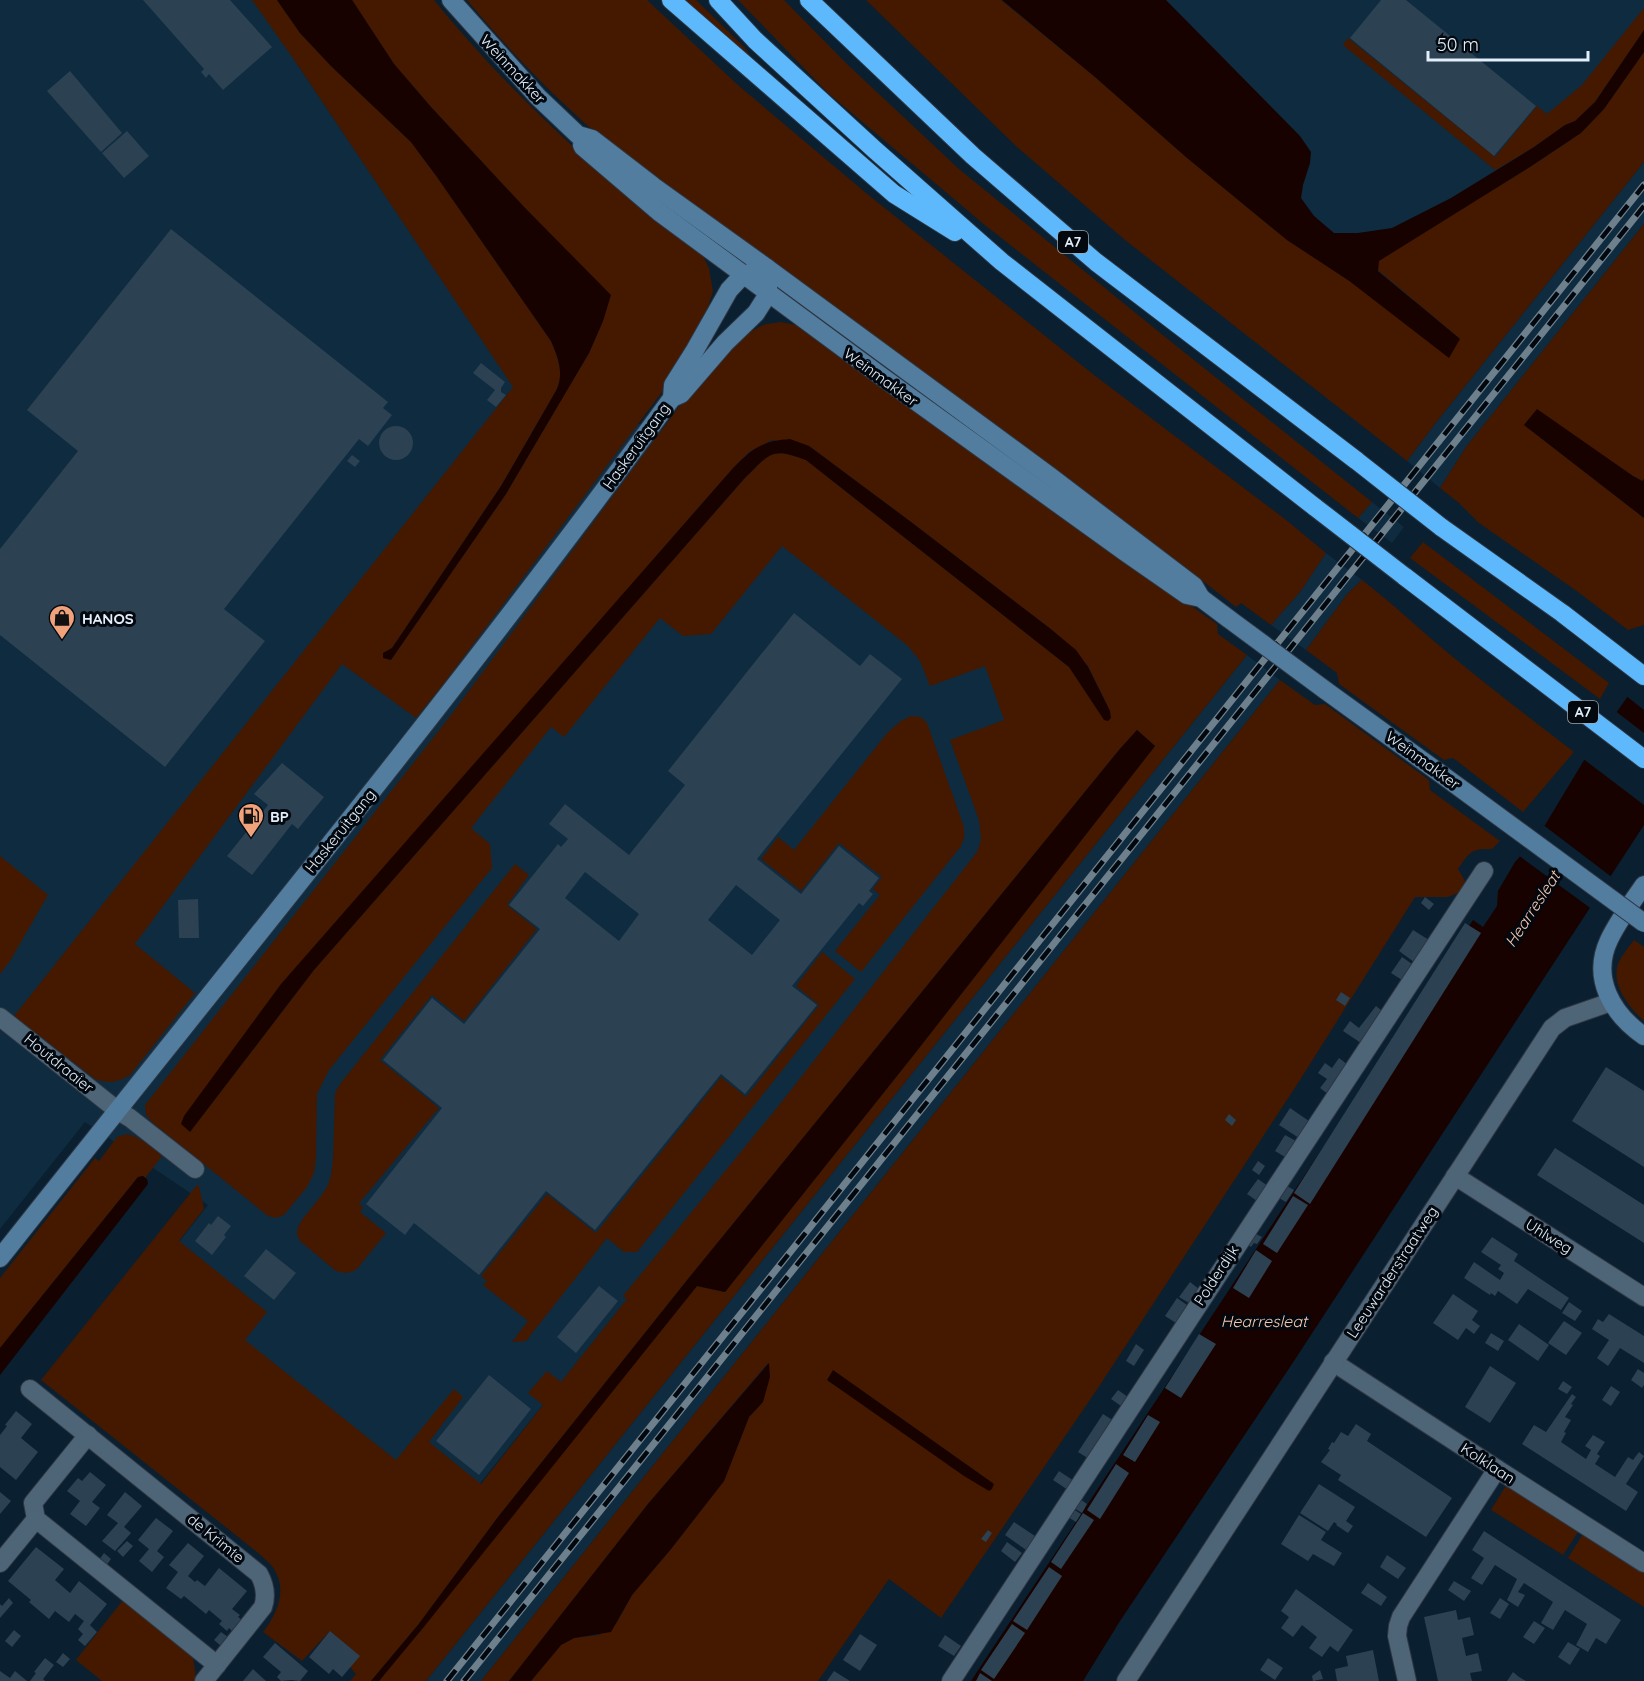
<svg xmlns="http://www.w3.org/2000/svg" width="1644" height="1681" viewBox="0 0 1644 1681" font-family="Quicksand,sans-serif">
<rect width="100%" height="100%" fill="#0a1f2f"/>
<g fill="#0f2b3f">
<path d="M0 0H262L297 64 514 387 782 466 1086 728 384 1603 84 1363 208 1205 85 1122 0 1229Z"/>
<path d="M1074 0H1644V81L1490 291 1403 302Z"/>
<path d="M1644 162V224L1466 447 1440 488 1407 461 1438 420Z"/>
<path d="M1372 502 1404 527 1392 543 1358 518Z"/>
<path d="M1326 553 1362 580 1348 593 1306 650 1271 625 1300 592Z"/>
<path d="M1247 655 1280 680 481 1681H426Z"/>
</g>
<g fill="#441900" fill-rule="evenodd">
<path d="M252 0H277L300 33 331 66 411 142 437 177 551 341C558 358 564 372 557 389L501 486 392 648 383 653V658L391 660 506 494 589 353 603 321 610 295 525 208 431 107 394 64 352 0H434C469 43 507 84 547 122 594 168 646 209 697 251L704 258 709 268 713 291 708 307 671 380 444 683 416 718 342 664 135 944 195 993 130 1075C118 1083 108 1084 95 1079L14 1016 513 387 297 64Z"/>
<path d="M467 0H647L739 86 866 193 1094 375 1285 519 1326 553 1300 592 1271 625 1241 603 1236 607 1176 560 1173 563 596 133C549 92 507 48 467 0Z"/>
<path d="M683 0H696L744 47 758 67Z"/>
<path d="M738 0H784L847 64 959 169 1159 332 1372 502 1358 518 986 226 828 93Z"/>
<path d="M866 0H1001L1095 77 1186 157 1287 240 1348 280 1460 339 1378 270V261L1530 167 1581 133 1604 109 1644 52V162L1438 420 1407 461 1125 240 1017 147Z"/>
<path d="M1644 8V30L1595 102 1575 121 1565 125 1534 147 1495 170 1343 45 1348 38 1495 157 1537 106 1547 114 1582 85Z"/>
<path d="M1644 224V479L1643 481 1633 476 1537 410 1524 425 1644 518V625L1628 630 1578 592 1479 523 1459 503 1440 488 1466 447Z"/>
<path d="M781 322 796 325 813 334 1046 504 1217 624 1218 634 1247 655 426 1681H379L697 1286 725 1292 916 1052 1155 746 1137 730 1119 750 688 1279 498 1517 418 1625 371 1681H350L356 1674 349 1666 358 1655 330 1631 302 1661 263 1632C278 1613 289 1587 271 1565 267 1560 261 1556 257 1552L41 1380 197 1185 199 1186 204 1209 179 1241 267 1312 245 1340 396 1460 454 1389 463 1397 429 1442 481 1484 543 1405 528 1393 547 1371 561 1382 627 1299 623 1296 780 1104 977 852 981 840 979 820 950 740 1004 720 985 666 930 686 920 661 908 646 782 546 711 634 683 636 660 618 564 737 551 727 471 828 490 844 492 868 329 1070 317 1094 316 1160 314 1173 307 1187 284 1215 276 1218 268 1216 153 1123 146 1115 145 1105 451 715 678 408C699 384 736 334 766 324 771 323 776 323 781 322ZM772 440 809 446 911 522 1052 630 1088 666 1110 711 1086 691 1069 667 806 460C770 446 770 454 744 479L314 970 190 1132 184 1116 418 829 734 467 749 452Z"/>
<path d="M1423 542 1609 683 1600 699 1410 558Z"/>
<path d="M1362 580C1391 602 1418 628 1447 652 1488 686 1531 719 1574 752L1523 812 1453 758 1444 760 1339 684 1337 673 1306 650 1348 593Z"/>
<path d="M1280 680 1315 705 1325 704 1429 780 1430 790 1500 841 1492 849C1471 848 1469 853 1458 869L1465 881 1460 892 1448 897H1415L1300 1080 1098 1388 941 1618 889 1579 818 1681H531L561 1645 574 1638 599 1635 616 1624 632 1595 671 1549 724 1481 749 1417 763 1402 768 1363 648 1504 509 1681H481ZM833 1371H834L994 1484 828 1381Z"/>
<path d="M911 716 921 717 927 723 963 824C965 833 965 838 961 846L861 972 835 951 880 895 873 889 882 877 839 843 801 891 761 859 778 837 794 850 888 732 901 721Z"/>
<path d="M0 856 48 895 10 961 0 974Z"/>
<path d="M515 864 529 875 507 905 537 929 464 1021 432 995 380 1060 439 1108 359 1203 363 1207 360 1212 386 1233 357 1269 351 1272 345 1273 336 1271 300 1241 297 1235 298 1227 301 1221 321 1196 328 1185 331 1175 333 1158 335 1093 340 1084Z"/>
<path d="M1634 940 1644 947V1021C1629 1007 1611 985 1618 964 1621 956 1629 947 1634 940Z"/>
<path d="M822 952 855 979 637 1252H624L607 1238 526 1341 512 1342 528 1321 483 1285 487 1281 481 1276 547 1194 596 1233 721 1077 746 1097 819 1005 796 986Z"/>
<path d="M127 1134C141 1137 151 1147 162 1156L145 1178 143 1176 138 1177 0 1348V1278L95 1158 99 1161 117 1137Z"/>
<path d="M1505 1487H1509L1578 1532 1563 1555 1491 1510Z"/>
<path d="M1583 1534 1644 1573V1607L1568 1558Z"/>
<path d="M123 1600 193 1657 196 1678 194 1681H102L76 1660Z"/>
</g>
<g fill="#180200">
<path d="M277 0H352L394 64 431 107 525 208 611 295 603 321 589 353 506 494 391 660 383 658V653L392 648 501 486 557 389C564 372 558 357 551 341L437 177 411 142 331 66 300 33Z"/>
<path d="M1002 0H1166L1300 136 1311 152 1310 163 1303 185 1301 198 1314 216 1334 233H1358L1392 228 1451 198 1534 147 1565 125 1575 121 1595 102 1644 30V52L1604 109 1581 133 1530 167 1379 261 1378 271 1460 339 1449 358 1348 280 1287 240 1186 157 1095 77Z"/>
<path d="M1537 409 1633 476 1642 481 1644 479V518L1524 425Z"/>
<path d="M790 439 809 446 911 522 1052 630 1076 650 1088 667 1110 711 1111 718 1108 721 1104 720 1069 667 806 460C770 446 770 454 744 479L314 970 190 1132 181 1124 184 1116 281 984 734 467C753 448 763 441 790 439Z"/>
<path d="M1644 669V825L1292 1364 1120 1621 1083 1681H971L1473 920 1483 927 1497 906 1498 891 1515 862 1539 835 1589 752 1630 693Z"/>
<path d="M1137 730 1155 746 916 1052 725 1292 697 1286 423 1628 379 1681H371L418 1625 498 1517 688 1279 1119 750Z"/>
<path d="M143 1176 147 1179 148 1184 0 1375V1348L138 1177Z"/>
<path d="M769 1363 770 1377 763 1402 749 1417 724 1481 671 1549 632 1595 611 1632 574 1638 561 1645 531 1681H509L648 1504Z"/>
<path d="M833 1370 994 1484 992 1489 989 1491 964 1476 827 1380Z"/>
</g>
<g fill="#0a1f2f">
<path d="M1644 666V710L1625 695 1642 667Z"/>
<path d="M1614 710 1644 733V805L1582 758Z"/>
<path d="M1542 824 1613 878 1593 910 1518 855 1536 833Z"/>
</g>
<g fill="#2c4152" fill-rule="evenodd">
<path d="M143 0H230L272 47 223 90 209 74 206 78 201 72 204 69Z"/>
<path d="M1381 0H1406L1536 106 1494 156 1350 38Z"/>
<path d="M70 71 122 133 101 152 47 91Z"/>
<path d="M127 131 149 156 124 178 102 153Z"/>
<path d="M171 229 388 402 383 408 392 415 368 446 359 439 224 609 265 641 165 767 0 635V549L78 451 27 410Z"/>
<path d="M481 363 505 382 501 388V392L506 395 496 407 487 400 495 390 473 373Z"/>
<circle cx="396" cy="443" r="17"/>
<path d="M352 455 360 461 355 467 347 461Z"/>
<path d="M794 613 860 666 870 654 902 679 757 859 801 894 839 846 879 878 869 891 873 894 863 906 859 903 792 986 817 1005 745 1094 721 1074 595 1230 546 1191 479 1275 414 1223 405 1235 366 1204 442 1108 383 1060 432 998 464 1024 540 929 509 905 558 844 561 847 568 839 549 824 565 804 629 855 685 785 668 771ZM585 872 639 914 619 941 565 898ZM736 885 780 920 752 955 708 920Z"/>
<path d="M282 763 324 797 298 829 292 824 252 875 227 856 268 805 254 794Z"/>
<path d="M1425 897 1434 904 1429 910 1421 903Z"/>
<path d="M198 899 199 938H179L178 900Z"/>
<path d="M1465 923 1481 933 1310 1204 1294 1193Z"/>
<path d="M1413 930 1429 940 1414 962 1399 951Z"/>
<path d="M1402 957 1412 964 1402 980 1391 973Z"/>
<path d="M1341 992 1350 998 1345 1006 1336 1000Z"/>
<path d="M1376 1006 1382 1011 1361 1043 1343 1031 1350 1021 1359 1028Z"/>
<path d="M1339 1058 1348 1065 1328 1094 1320 1088 1327 1079 1318 1073 1325 1063 1332 1068Z"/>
<path d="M1606 1067 1644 1091V1167L1572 1121Z"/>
<path d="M1290 1108 1309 1121 1299 1138 1279 1125Z"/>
<path d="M1229 1114 1236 1120 1232 1126 1225 1120Z"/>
<path d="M1285 1135 1296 1141 1285 1157 1275 1151Z"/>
<path d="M1555 1148 1644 1205V1243L1537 1175Z"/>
<path d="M1258 1161 1265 1166 1259 1175 1252 1170Z"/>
<path d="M1258 1179 1268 1186 1257 1201 1247 1194Z"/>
<path d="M1285 1185 1294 1190 1286 1202 1277 1197Z"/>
<path d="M1293 1196 1308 1205 1277 1253 1263 1244Z"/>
<path d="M218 1216 231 1226 224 1235 226 1237 212 1255 195 1241 209 1223 211 1225Z"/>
<path d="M1254 1233 1262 1237 1257 1244 1254 1243 1251 1247 1247 1244Z"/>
<path d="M1492 1237 1518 1254 1514 1261 1569 1298 1561 1310 1528 1289 1517 1304 1498 1291 1495 1296 1491 1293 1490 1295 1464 1278 1474 1262 1500 1280 1504 1273 1498 1269 1501 1265 1481 1252Z"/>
<path d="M266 1249 296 1273 274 1300 244 1276Z"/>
<path d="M1256 1250 1272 1261 1249 1298 1233 1288Z"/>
<path d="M1190 1282 1199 1289 1189 1303 1179 1297Z"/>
<path d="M599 1286 618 1301 576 1353 557 1337Z"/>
<path d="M1453 1294 1478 1311 1472 1320 1480 1326 1474 1334 1466 1328 1458 1340 1433 1323Z"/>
<path d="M1177 1298 1187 1305 1176 1323 1165 1316Z"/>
<path d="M1569 1302 1582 1311 1575 1321 1562 1313Z"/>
<path d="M1609 1314 1644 1336V1363L1620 1348 1608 1366 1597 1358 1609 1340 1592 1329 1598 1319 1603 1322Z"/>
<path d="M1564 1321 1582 1333 1566 1355 1548 1343Z"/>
<path d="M1519 1324 1549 1345 1538 1361 1508 1340Z"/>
<path d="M1491 1333 1504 1341 1498 1351 1485 1343Z"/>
<path d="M1199 1334 1216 1344 1181 1398 1165 1388Z"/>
<path d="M1136 1344 1144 1350 1134 1366 1126 1361Z"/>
<path d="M1490 1366 1516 1383 1490 1423 1465 1407Z"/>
<path d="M1638 1369 1644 1373V1385L1642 1388 1631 1380Z"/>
<path d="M489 1375 531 1409 479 1475 436 1441Z"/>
<path d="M1563 1381 1572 1387 1567 1394 1558 1389Z"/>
<path d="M1611 1386 1620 1392 1611 1406 1602 1400Z"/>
<path d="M1118 1390 1128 1397 1121 1406 1111 1399Z"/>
<path d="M1572 1394 1576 1397 1571 1404 1573 1405 1565 1417 1571 1420 1564 1432 1566 1433 1561 1442 1586 1459 1591 1450 1585 1446 1593 1435 1605 1442 1597 1454 1600 1456 1595 1464 1615 1477 1628 1457 1633 1460 1639 1452 1644 1456 1626 1484 1638 1492 1626 1511 1522 1444 1534 1425 1546 1432Z"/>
<path d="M16 1411 32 1424 21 1438 38 1452 16 1480 0 1467V1435L7 1426 5 1425Z"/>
<path d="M1103 1414 1114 1421 1089 1459 1078 1452Z"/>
<path d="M1148 1415 1160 1422 1135 1462 1123 1455Z"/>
<path d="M1356 1424 1371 1434 1367 1441 1452 1498 1426 1537 1338 1480 1341 1475 1321 1462 1330 1450 1328 1449 1332 1442 1334 1443 1341 1432 1348 1436Z"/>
<path d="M1116 1464 1129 1473 1100 1519 1087 1510Z"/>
<path d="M1059 1471 1074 1481 1068 1490 1053 1480Z"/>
<path d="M90 1472 106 1485 92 1502 100 1508 86 1526 70 1514 80 1501 67 1491 78 1478 82 1481Z"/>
<path d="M1319 1484 1355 1507 1346 1521 1353 1526 1348 1533 1336 1525 1337 1524 1334 1522 1328 1531 1300 1513Z"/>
<path d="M0 1492 11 1501 0 1514Z"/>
<path d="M125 1492 142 1506 124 1527 131 1533 115 1551 102 1541 118 1523 107 1515Z"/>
<path d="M1080 1499 1087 1504 1082 1513 1074 1508Z"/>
<path d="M1073 1509 1081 1514 1076 1522 1068 1517Z"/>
<path d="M1083 1513 1094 1520 1061 1569 1051 1562Z"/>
<path d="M1299 1515 1326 1532 1321 1540 1342 1553 1334 1566 1313 1554 1308 1561 1281 1544Z"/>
<path d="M156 1518 173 1531 157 1551 164 1557 152 1572 139 1561 149 1549 138 1540Z"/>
<path d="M1014 1522 1035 1536 1026 1550 1005 1535Z"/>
<path d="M988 1530 992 1533 986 1542 981 1539Z"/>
<path d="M1484 1531 1621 1620 1606 1644 1596 1638 1588 1652 1576 1645 1587 1624 1565 1610 1553 1630 1541 1623 1553 1602 1524 1583 1518 1592 1525 1595 1518 1607 1507 1600 1517 1579 1495 1565 1482 1585 1471 1578 1484 1558 1472 1550Z"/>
<path d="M127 1541 133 1546 123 1557 117 1551Z"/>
<path d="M1007 1542 1022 1553 1015 1562 1001 1551Z"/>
<path d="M188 1543 204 1556 188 1576 195 1582 197 1580 205 1586 219 1568 247 1591 232 1609 240 1615 238 1617 242 1620 233 1632 229 1628 227 1631 219 1624 222 1621 209 1610 206 1614 184 1596 181 1599 166 1588 178 1572 169 1565Z"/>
<path d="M36 1547 64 1569 55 1580 70 1593 79 1581 107 1604 90 1625 97 1632 85 1646 78 1640 83 1634 78 1629 84 1621 75 1614 69 1622 55 1611 49 1619 29 1602 31 1600 8 1581Z"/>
<path d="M104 1553 111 1559 106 1566 99 1560Z"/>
<path d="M1387 1555 1406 1568 1398 1579 1380 1567Z"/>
<path d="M1049 1567 1062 1576 1027 1630 1013 1621Z"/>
<path d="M1454 1581 1471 1591 1464 1601 1448 1590Z"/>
<path d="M1368 1583 1387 1597 1381 1606 1361 1593Z"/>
<path d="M1296 1589 1353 1630 1338 1652 1330 1646 1322 1657 1309 1648 1317 1637 1302 1625 1293 1637 1281 1628 1289 1617 1281 1611Z"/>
<path d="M9 1598 13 1603 0 1618V1604L2 1606Z"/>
<path d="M1500 1598 1509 1604 1500 1619 1490 1613Z"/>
<path d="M1456 1610 1458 1620 1470 1617 1474 1635 1462 1638 1466 1656 1478 1653 1482 1671 1470 1673 1472 1681H1438L1424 1617Z"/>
<path d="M1534 1621 1545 1628 1534 1644 1523 1637Z"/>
<path d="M1012 1624 1025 1633 994 1679 981 1670Z"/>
<path d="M14 1630 21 1636 12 1647 5 1641Z"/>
<path d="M330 1631 360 1656 342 1677 333 1669 329 1674 309 1657Z"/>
<path d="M221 1632 228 1637 221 1646 214 1640Z"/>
<path d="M860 1634 877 1645 860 1671 843 1660Z"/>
<path d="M945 1635 961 1646 954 1656 938 1646Z"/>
<path d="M1568 1642 1580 1649 1570 1665 1558 1657Z"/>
<path d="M275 1643 308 1671 300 1681 291 1680 281 1681 277 1677 281 1672 263 1657Z"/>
<path d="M1373 1650 1379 1681H1337L1335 1669 1348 1666 1346 1656Z"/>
<path d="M63 1653 70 1659 63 1667 56 1662Z"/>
<path d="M45 1658 54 1665 43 1679 45 1681H30L36 1673 34 1672Z"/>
<path d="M1268 1658 1283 1668 1275 1680 1260 1670Z"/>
<path d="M253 1669 266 1681H243Z"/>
<path d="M1320 1670 1323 1679 1313 1681 1312 1676Z"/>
<path d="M0 1671 10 1678 15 1671 27 1681H0Z"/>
<path d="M834 1671 850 1681H827Z"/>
<path d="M1513 1672 1519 1677 1526 1681H1507Z"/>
<path d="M980 1673 992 1681H976Z"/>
</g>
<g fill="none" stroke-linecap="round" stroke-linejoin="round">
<defs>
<g id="street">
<path d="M0 1017 117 1110 130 1118 195 1169"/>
<path d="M1455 1176 1644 1297"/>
<path d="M1333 1362 1497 1469 1644 1563"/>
<path d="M30 1389 259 1574C265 1585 267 1595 263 1607L204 1681"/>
<path d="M88 1435 33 1503 36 1519 217 1665"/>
<path d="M0 1563 36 1519"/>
<path d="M951 1681 1484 871"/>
<path d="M1126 1681 1552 1028 1565 1018 1611 1002"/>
<path d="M1407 1681 1397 1636 1398 1626 1401 1617 1497 1469"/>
</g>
<g id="secondary">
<path d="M451 0 538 97 578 135 592 139 653 186 767 268 1051 477 1194 586 1201 598"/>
<path d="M582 145 583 147 659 212 885 379 1125 552 1187 595 1201 598 1229 619"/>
<path d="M672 398 681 394 725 343 756 313 768 294V283"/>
<path d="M1325 690 1441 774"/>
<path d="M1644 885C1632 902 1618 921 1609 940 1591 978 1612 1014 1644 1036"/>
<path d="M0 1258C226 972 458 692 672 398L673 385 695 350 729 290 743 275 767 268"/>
</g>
<g id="highway">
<path d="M671 0 894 194 955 232"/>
<path d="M718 0 755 40 875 150 1002 262 1316 508"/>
<path d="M809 0 973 156 1096 262 1357 461"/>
<path d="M1441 527 1562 613 1644 676"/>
<path d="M1404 576 1644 759"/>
</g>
</defs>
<use href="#street" stroke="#2d3643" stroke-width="20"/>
<use href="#secondary" stroke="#2d3643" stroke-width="20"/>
<use href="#highway" stroke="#2d3643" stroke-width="20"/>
<use href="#street" stroke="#4e6477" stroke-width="18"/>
<use href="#secondary" stroke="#527d9f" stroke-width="18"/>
<use href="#highway" stroke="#5db8fc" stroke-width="18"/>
<defs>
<g id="rail">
<path d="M447 1681 1644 185"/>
<path d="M464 1681 1644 206"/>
</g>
</defs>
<use href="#rail" stroke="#6f808d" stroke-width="7"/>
<use href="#rail" stroke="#03080f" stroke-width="4.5" stroke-dasharray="14" stroke-linecap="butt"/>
<defs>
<g id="secondary-bridge">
<path d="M1229 619 1325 690"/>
<path d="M1441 774 1644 923"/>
</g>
<g id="highway-bridge">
<path d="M1357 461 1441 527"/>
<path d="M1316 508 1404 576"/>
</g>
</defs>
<use href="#secondary-bridge" stroke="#2d3643" stroke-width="20" stroke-linecap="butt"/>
<use href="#highway-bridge" stroke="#2d3643" stroke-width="20" stroke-linecap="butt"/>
<use href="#secondary-bridge" stroke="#527d9f" stroke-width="18"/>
<use href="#highway-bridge" stroke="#5db8fc" stroke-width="18"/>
</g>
<defs>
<symbol id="shop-pin" viewBox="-11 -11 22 30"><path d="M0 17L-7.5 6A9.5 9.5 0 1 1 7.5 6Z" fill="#f0a27a" stroke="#03080f"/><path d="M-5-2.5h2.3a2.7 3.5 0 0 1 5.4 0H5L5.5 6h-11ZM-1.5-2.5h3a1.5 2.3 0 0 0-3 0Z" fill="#111"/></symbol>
<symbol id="fuel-pin" viewBox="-11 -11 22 30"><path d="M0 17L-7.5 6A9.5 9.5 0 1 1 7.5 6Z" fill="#f0a27a" stroke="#03080f"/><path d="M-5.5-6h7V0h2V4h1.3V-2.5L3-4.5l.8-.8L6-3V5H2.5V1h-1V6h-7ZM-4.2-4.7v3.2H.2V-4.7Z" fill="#111"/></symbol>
</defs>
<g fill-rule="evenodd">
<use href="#shop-pin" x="47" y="603" width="30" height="40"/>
<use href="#fuel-pin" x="236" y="801" width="30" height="40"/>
</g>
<g text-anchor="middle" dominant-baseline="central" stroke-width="6" stroke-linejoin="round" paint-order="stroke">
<g fill="#03080f" stroke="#9fa9b3" stroke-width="1.5">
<rect x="1058" y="231" width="30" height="22" rx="4.5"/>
<rect x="1568" y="701" width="30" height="22" rx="4.5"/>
</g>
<g font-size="14" font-weight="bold" fill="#e2eef9">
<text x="1073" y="242">A7</text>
<text x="1583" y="712">A7</text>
</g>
<g font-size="15" fill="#e2eef9" stroke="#03080f">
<text transform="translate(513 69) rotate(47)">Weinmakker</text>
<text transform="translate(881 377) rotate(36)">Weinmakker</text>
<text transform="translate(636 446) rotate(-54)">Haskeruitgang</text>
<text transform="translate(1423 760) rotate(36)">Weinmakker</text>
<text transform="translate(340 831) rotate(-51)">Haskeruitgang</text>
<text transform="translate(59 1063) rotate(39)">Houtdraaier</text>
<text transform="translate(1549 1236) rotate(32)">Uhlweg</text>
<text transform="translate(1392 1272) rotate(-57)">Leeuwarderstraatweg</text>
<text transform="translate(1216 1275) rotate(-57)">Polderdijk</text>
<text transform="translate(1488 1463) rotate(33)">Kolklaan</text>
<text transform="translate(216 1538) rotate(39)">de Krimte</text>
</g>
<g font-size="15" font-weight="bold" fill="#e2eef9" stroke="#03080f" text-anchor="start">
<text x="82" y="618">HANOS</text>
<text x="270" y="816">BP</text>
</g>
<g font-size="16" font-style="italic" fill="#f6c8b0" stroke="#03080f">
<text transform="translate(1532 909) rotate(-57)">Hearresleat</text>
<text x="1264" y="1321">Hearresleat</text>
</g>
</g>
<path d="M1428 51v9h160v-9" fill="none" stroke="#e2eef9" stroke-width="3"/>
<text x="1437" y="51" font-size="18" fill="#e2eef9" stroke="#03080f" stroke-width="4.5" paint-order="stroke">50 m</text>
</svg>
